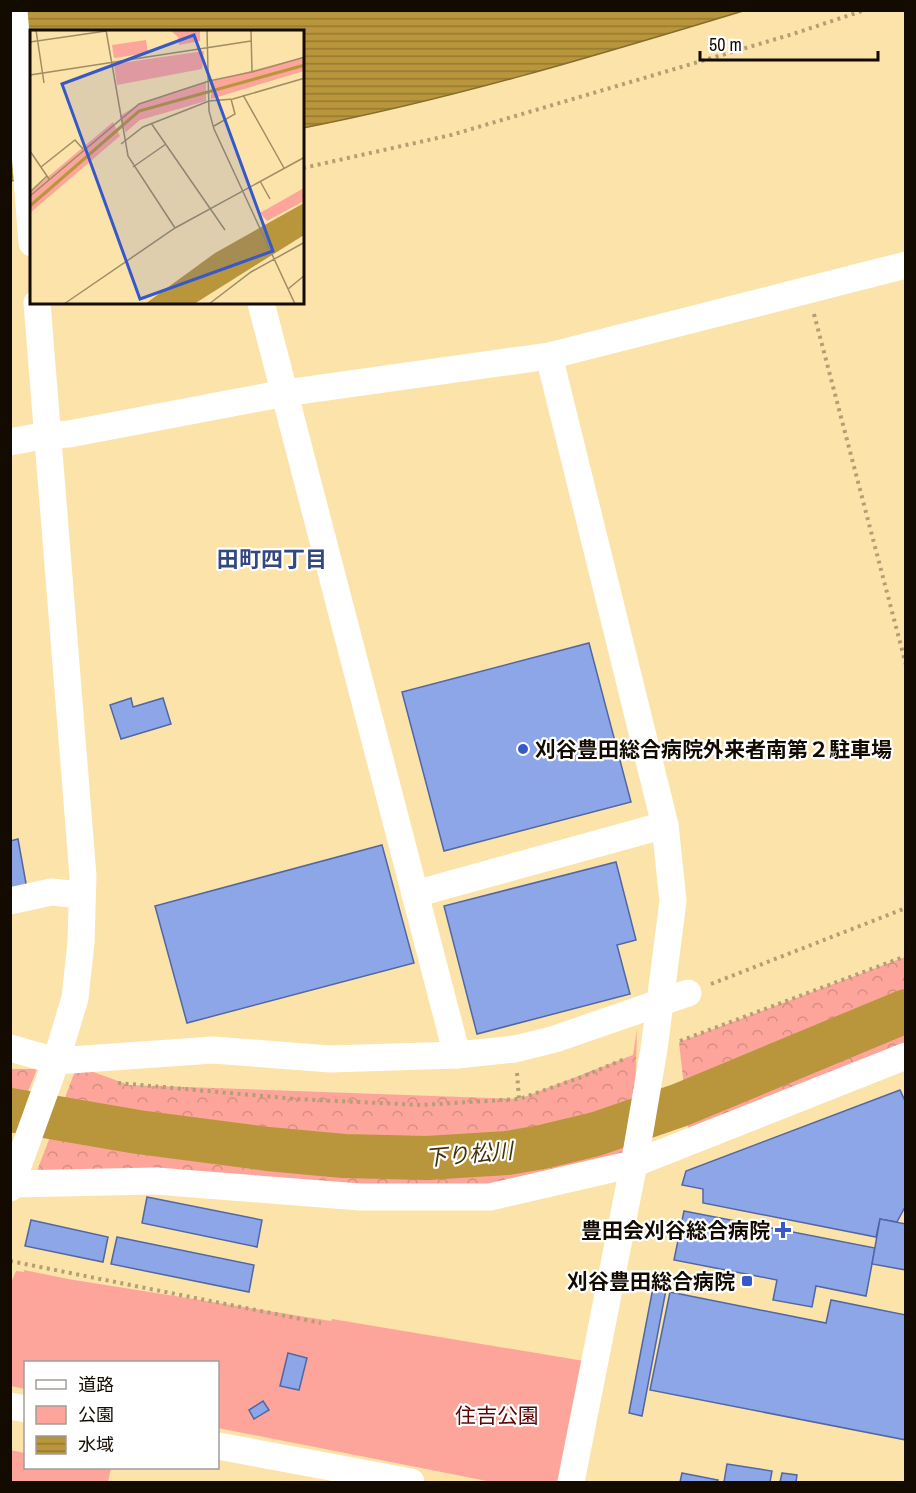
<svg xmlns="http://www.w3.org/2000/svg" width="916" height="1493" viewBox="0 0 916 1493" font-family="'Archivo Narrow','Noto Sans JP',sans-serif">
<defs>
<pattern id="forest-crowns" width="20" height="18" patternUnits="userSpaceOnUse" patternTransform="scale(1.5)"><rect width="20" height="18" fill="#fda59a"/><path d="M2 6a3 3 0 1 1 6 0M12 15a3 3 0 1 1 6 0" fill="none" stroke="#d88d83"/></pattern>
<pattern id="water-rules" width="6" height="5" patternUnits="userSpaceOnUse" patternTransform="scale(1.5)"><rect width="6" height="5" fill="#b9963c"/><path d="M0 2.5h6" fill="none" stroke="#957930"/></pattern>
</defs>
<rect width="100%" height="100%" fill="#fce3a9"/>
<g fill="url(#forest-crowns)">
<path d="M905 957V1064L690 1143 679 1042Z"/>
<path d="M637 1029 633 1164 490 1197 32 1184 77 1066 129 1085 519 1099 633 1055Z"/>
<path d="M11 1069H37L11 1134Z"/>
</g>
<g fill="#fda59a">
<path d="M24 1270 68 1279 331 1321 332 1319 584 1361 558 1482H492L218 1428V1362H26L25 1389 11 1386 10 1285 16 1271 24 1272Z"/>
<path d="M10 1450 25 1453 26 1468H111L108 1482H11Z"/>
</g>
<path fill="url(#water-rules)" stroke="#876c2a" stroke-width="1.5" d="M11 11H743C598 55 452 99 303 128V32H32L31 178 11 181Z"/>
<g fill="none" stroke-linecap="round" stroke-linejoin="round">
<path stroke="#b9963c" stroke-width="44" d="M10 1110 138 1132 268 1149 344 1156 427 1158 507 1153 542 1147 596 1134 680 1105 906 1011"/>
</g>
<g fill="#8da6e8" stroke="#5167a4" stroke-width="1.5">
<path d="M589 643 631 802 444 851 402 692Z"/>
<path d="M131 698 133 707 163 698 171 724 121 739 110 705Z"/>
<path d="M18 839 27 889 10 892V841Z"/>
<path d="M382 845 414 963 187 1023 155 906Z"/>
<path d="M616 862 636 940 617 945 630 994 477 1034 444 906Z"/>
<path d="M900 1090 906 1103V1205L897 1222 880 1219 876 1237 703 1203V1189L682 1185 686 1171Z"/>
<path d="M147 1197 262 1220 257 1247 142 1223Z"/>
<path d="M684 1211 875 1248 866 1296 816 1286 812 1307 773 1300 777 1280 674 1260Z"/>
<path d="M880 1219 906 1224V1270L872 1264Z"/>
<path d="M31 1220 108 1237 103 1262 25 1246Z"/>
<path d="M117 1237 254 1265 249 1292 111 1264Z"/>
<path d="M656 1272 669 1274 642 1416 629 1413Z"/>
<path d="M670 1292 826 1323 831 1300 906 1315V1440L650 1390Z"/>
<path d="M288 1353 307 1358 299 1390 280 1386Z"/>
<path d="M263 1401 269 1410 254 1419 249 1410Z"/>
<path d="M727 1464 772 1471 770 1482H724Z"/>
<path d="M682 1473 718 1480 717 1482H680Z"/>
<path d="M782 1473 797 1475 796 1482H780Z"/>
</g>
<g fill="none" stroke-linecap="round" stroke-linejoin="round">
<g stroke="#b39f74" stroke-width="4" stroke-dasharray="3 4.5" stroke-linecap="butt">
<path d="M303 168 451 135 793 34 865 10"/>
<path d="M814 314 906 665"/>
<path d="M711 984 906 908"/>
<path d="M680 1041 906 956"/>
<path d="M517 1073 519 1099"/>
<path d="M118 1083 296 1099 422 1105 519 1099 579 1078 627 1058"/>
<path d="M10 1261 321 1323"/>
</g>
<g stroke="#fff" stroke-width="27">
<path d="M14 10 32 243"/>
<path d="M261 303 457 1055"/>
<path d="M549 356 665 825 673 901 654 1049 637 1148 571 1482"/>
<path d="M10 442 47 435 69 434 285 393 549 356 906 265"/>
<path d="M415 894 665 825"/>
<path d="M10 901 51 892 82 895"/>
<path d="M10 1048 56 1061 213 1050 330 1059 457 1055 515 1049 555 1039 688 993"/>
<path d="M10 1184 156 1181 360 1197H490L633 1164 906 1056"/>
<path d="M10 1188 56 1061 75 998 81 942 83 876 37 303"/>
<path d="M10 1406 26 1409"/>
<path d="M218 1446 411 1482"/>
</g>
</g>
<g fill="#3758c9" stroke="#fff" stroke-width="2">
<circle cx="523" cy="749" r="6"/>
<path d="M780 1221h6v6h6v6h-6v6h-6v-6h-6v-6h6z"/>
<rect x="741" y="1275" width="12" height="12" rx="3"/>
</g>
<g text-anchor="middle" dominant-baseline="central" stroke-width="4.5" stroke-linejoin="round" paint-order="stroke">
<g font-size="21" font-weight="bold" fill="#130b00" stroke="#fff" text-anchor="end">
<text x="535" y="749" text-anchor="start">刈谷豊田総合病院外来者南第２駐車場</text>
<text x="770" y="1230">豊田会刈谷総合病院</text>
<text x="735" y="1281">刈谷豊田総合病院</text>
</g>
<g font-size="21" fill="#5c0808" stroke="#fff">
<text x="497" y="1415">住吉公園</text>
</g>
<g font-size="22" font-weight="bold" fill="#334781" stroke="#fff">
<text x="272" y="559">田町四丁目</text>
</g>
<g font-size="22" font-style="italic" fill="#40310a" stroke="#fff">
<text transform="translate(469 1154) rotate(-5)">下り松川</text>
</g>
</g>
<g transform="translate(30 30)">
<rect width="274" height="274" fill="#fce3a9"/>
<path d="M274 158V171L237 191 230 183Z" fill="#fda59a"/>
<path d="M274 27V41L181 69 182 51ZM176 52V71L110 90 96 102 97 106 90 86 109 74ZM83 92 90 106 0 183V162Z" fill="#fda59a"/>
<path d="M140 0H170V11L149 15 148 7ZM116 10 118 23 84 28 82 15ZM174 21 172 39 87 55 84 34Z" fill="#fda59a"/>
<path d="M274 173V205L164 274H115L185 223Z" fill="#b9963c"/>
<path fill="none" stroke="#b9963c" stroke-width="3" d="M0 176 109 81 275 35"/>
<path fill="none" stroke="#9f8d65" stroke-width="1.5" d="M6 0 14 53M76 0 98 126 145 198M177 0 179 81 184 99 265 274M0 12 76 1M222 42 275 27M0 45 221 11M213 65 254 138M121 93 195 200M184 96 205 84 201 69M91 114 113 97 179 71 203 69 275 48M0 121 19 149M11 137 45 110 53 119M103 137 136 114M230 151 240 169M0 162 17 146M0 166 109 74 179 51 222 42 221 0M258 259 275 245M34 274 145 198 275 127M179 274 221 242 275 212"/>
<path fill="#3758c9" fill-opacity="0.15" stroke="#3758c9" stroke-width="3" d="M164 5 243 221 110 269 32 54Z"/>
<rect width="274" height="274" fill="none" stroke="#130b00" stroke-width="3"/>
</g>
<rect width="916" height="1493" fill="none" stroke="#130b00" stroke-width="24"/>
<rect x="24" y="1361" width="195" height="108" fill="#ffffff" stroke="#a19d99" stroke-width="1.5"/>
<rect x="36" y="1380" width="30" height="9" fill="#ffffff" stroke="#a19d99" stroke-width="1.5"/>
<text x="78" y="1391" font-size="18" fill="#130b00">道路</text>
<rect x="36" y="1406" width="30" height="18" fill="#fda59a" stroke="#a19d99" stroke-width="1.5"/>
<text x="78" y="1421" font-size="18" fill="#130b00">公園</text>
<rect x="36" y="1436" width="30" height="18" fill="url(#water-rules)" stroke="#a19d99" stroke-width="1.5"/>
<text x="78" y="1451" font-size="18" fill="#130b00">水域</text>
<path d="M700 51v9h178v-9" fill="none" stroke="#130b00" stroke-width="3"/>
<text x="709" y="51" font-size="18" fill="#130b00" stroke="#ffffff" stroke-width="4.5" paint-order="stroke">50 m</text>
</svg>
